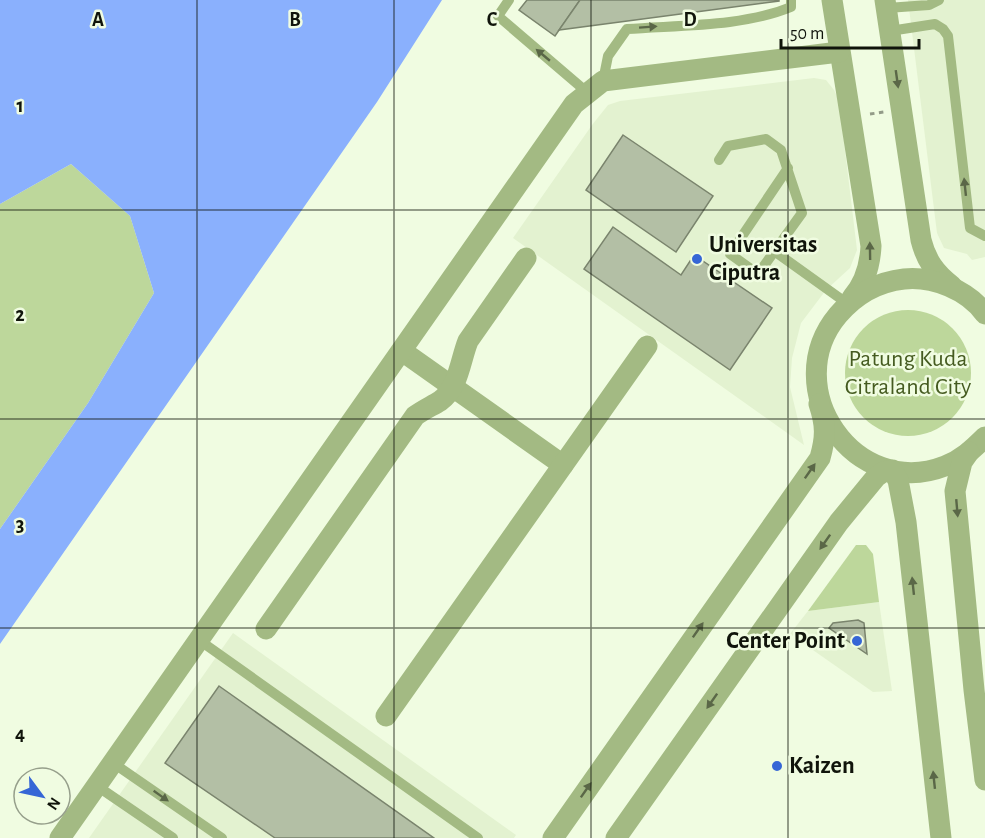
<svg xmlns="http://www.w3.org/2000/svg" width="985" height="838" viewBox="0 0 985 838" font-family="'Alegreya Sans',sans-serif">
<rect width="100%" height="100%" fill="#f0fce1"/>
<g fill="#e3f2d0">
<path d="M908 0H985V257L972 260 967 254 944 248 937 233Z"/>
<path d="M814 78 826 80 834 90 839 100 857 250 850 268 826 290 801 323 792 358 790 387 804 445 513 238 592 125 608 105 620 101Z"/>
<path d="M879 602 892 691 873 692 790 634 808 611Z"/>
<path d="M233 633 516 835 514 838H89Z"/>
</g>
<g fill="#bdd79b">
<path d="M71 164 130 216 154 293 88 403 0 529V204Z"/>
<circle cx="908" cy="373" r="63"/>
<path d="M856 545H866L873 554 879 602 808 611Z"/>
</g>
<path fill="#8ab0fd" d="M0 0H442L377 102 0 644V529L88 403 154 293 130 216 71 164 0 204Z"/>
<g fill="#b3bfa5" stroke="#7a846d" stroke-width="1.5">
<path d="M527 0H580L555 36 519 10Z"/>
<path d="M580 0H779V1L559 30Z"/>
<path d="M623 135 713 196 676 252 586 190Z"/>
<path d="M613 227 681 275 694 255 772 308 730 370 584 269Z"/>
<path d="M858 620 864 623 867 654 829 628 833 623Z"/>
<path d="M219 686 434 838H275L165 763Z"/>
</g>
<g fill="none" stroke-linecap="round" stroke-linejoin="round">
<path stroke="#939b88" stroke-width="3" stroke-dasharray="4.5 4.5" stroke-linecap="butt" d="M870 114 884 112"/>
<g stroke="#a3ba83" stroke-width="10">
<path d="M509 0 498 16 588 93"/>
<path d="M887 8 929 5 939 0"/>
<path d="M890 31 935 24 943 29 948 36 970 228 985 236"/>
<path d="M603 81 608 56 627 29C679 25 743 27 791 7V0"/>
<path d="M719 160 728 146 766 139 781 150 802 213 758 274 730 254 788 168"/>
<path d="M774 251 848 304"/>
<path d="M199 640 478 838"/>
<path d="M113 763 222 838"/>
<path d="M97 786 173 838"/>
</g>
<g stroke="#a3ba83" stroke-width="21">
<path d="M832 0 871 246C870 266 865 283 852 298"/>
<path d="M885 0 921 240C926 260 935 273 952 286"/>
<path d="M985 314C968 290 933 276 904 279 877 282 855 295 838 315 777 388 855 501 945 466 961 460 973 449 985 437"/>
<path d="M402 351 563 465"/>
<path d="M969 452 962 462 955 491 974 690 985 780"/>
<path d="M266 629 415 416C423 410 432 406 440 401 459 387 460 361 468 341L526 258"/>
<path d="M386 716 647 346"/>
<path d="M60 838 574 104 603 81 839 52"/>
<path d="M553 838 820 458C826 437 826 425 819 404"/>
<path d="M616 838 839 522 876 477 883 472 892 470 898 480 906 522 941 838"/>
</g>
</g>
<defs><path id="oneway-solid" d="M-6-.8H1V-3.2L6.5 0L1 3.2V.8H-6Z" transform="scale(1.5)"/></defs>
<g fill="#5a6747">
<use href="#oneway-solid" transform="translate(648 27) rotate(-4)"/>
<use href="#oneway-solid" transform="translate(543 55) rotate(-140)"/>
<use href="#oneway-solid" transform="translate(897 79) rotate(82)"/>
<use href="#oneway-solid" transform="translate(965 187) rotate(-96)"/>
<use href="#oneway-solid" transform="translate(870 251) rotate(-91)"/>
<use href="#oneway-solid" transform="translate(810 471) rotate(-55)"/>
<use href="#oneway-solid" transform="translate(957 508) rotate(85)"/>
<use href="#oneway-solid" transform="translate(825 542) rotate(125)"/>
<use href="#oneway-solid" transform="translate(913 586) rotate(-96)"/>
<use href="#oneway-solid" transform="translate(698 630) rotate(-55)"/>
<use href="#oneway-solid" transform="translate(712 701) rotate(125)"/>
<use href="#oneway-solid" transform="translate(934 780) rotate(-96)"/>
<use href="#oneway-solid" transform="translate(586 790) rotate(-55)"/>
<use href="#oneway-solid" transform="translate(161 796) rotate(35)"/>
</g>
<path fill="none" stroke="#10140b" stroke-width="1.5" stroke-opacity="0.55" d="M197 0V838M394 0V838M591 0V838M788 0V838M0 210H985M0 419H985M0 628H985"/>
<g fill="#3666d6" stroke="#f0fce1" stroke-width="2">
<circle cx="697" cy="259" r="6"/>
<circle cx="857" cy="641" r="6"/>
<circle cx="777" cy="766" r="6"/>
</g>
<g text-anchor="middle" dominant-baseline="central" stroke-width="5" stroke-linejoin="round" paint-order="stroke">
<g font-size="24" font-weight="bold" fill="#10140b" stroke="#f0fce1" text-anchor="start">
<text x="709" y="245">Universitas<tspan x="709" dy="28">Ciputra</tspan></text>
<text x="845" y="641" text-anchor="end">Center Point</text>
<text x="789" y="766">Kaizen</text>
</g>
<g font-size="24" fill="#455b20" stroke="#f0fce1">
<text x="908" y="359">Patung Kuda<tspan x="908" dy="28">Citraland City</tspan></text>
</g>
</g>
<g font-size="20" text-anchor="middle" font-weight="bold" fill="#10140b" stroke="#f0fce1" stroke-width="5" stroke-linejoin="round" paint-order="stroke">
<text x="98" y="26">A</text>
<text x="295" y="26">B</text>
<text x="492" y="26">C</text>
<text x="690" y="26">D</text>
<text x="20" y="112">1</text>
<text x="20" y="321">2</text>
<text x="20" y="531">3</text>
<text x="20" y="740">4</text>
</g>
<g transform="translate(42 796) rotate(123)"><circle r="28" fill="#f0fce1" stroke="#969f8b" stroke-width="1.5"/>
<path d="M0-4.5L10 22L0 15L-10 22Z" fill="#3666d6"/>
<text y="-9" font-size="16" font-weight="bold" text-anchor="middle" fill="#10140b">N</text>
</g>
<path d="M781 39v9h138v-9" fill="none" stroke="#10140b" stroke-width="3"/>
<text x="790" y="39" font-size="18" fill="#10140b" stroke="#f0fce1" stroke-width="4.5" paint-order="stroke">50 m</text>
</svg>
